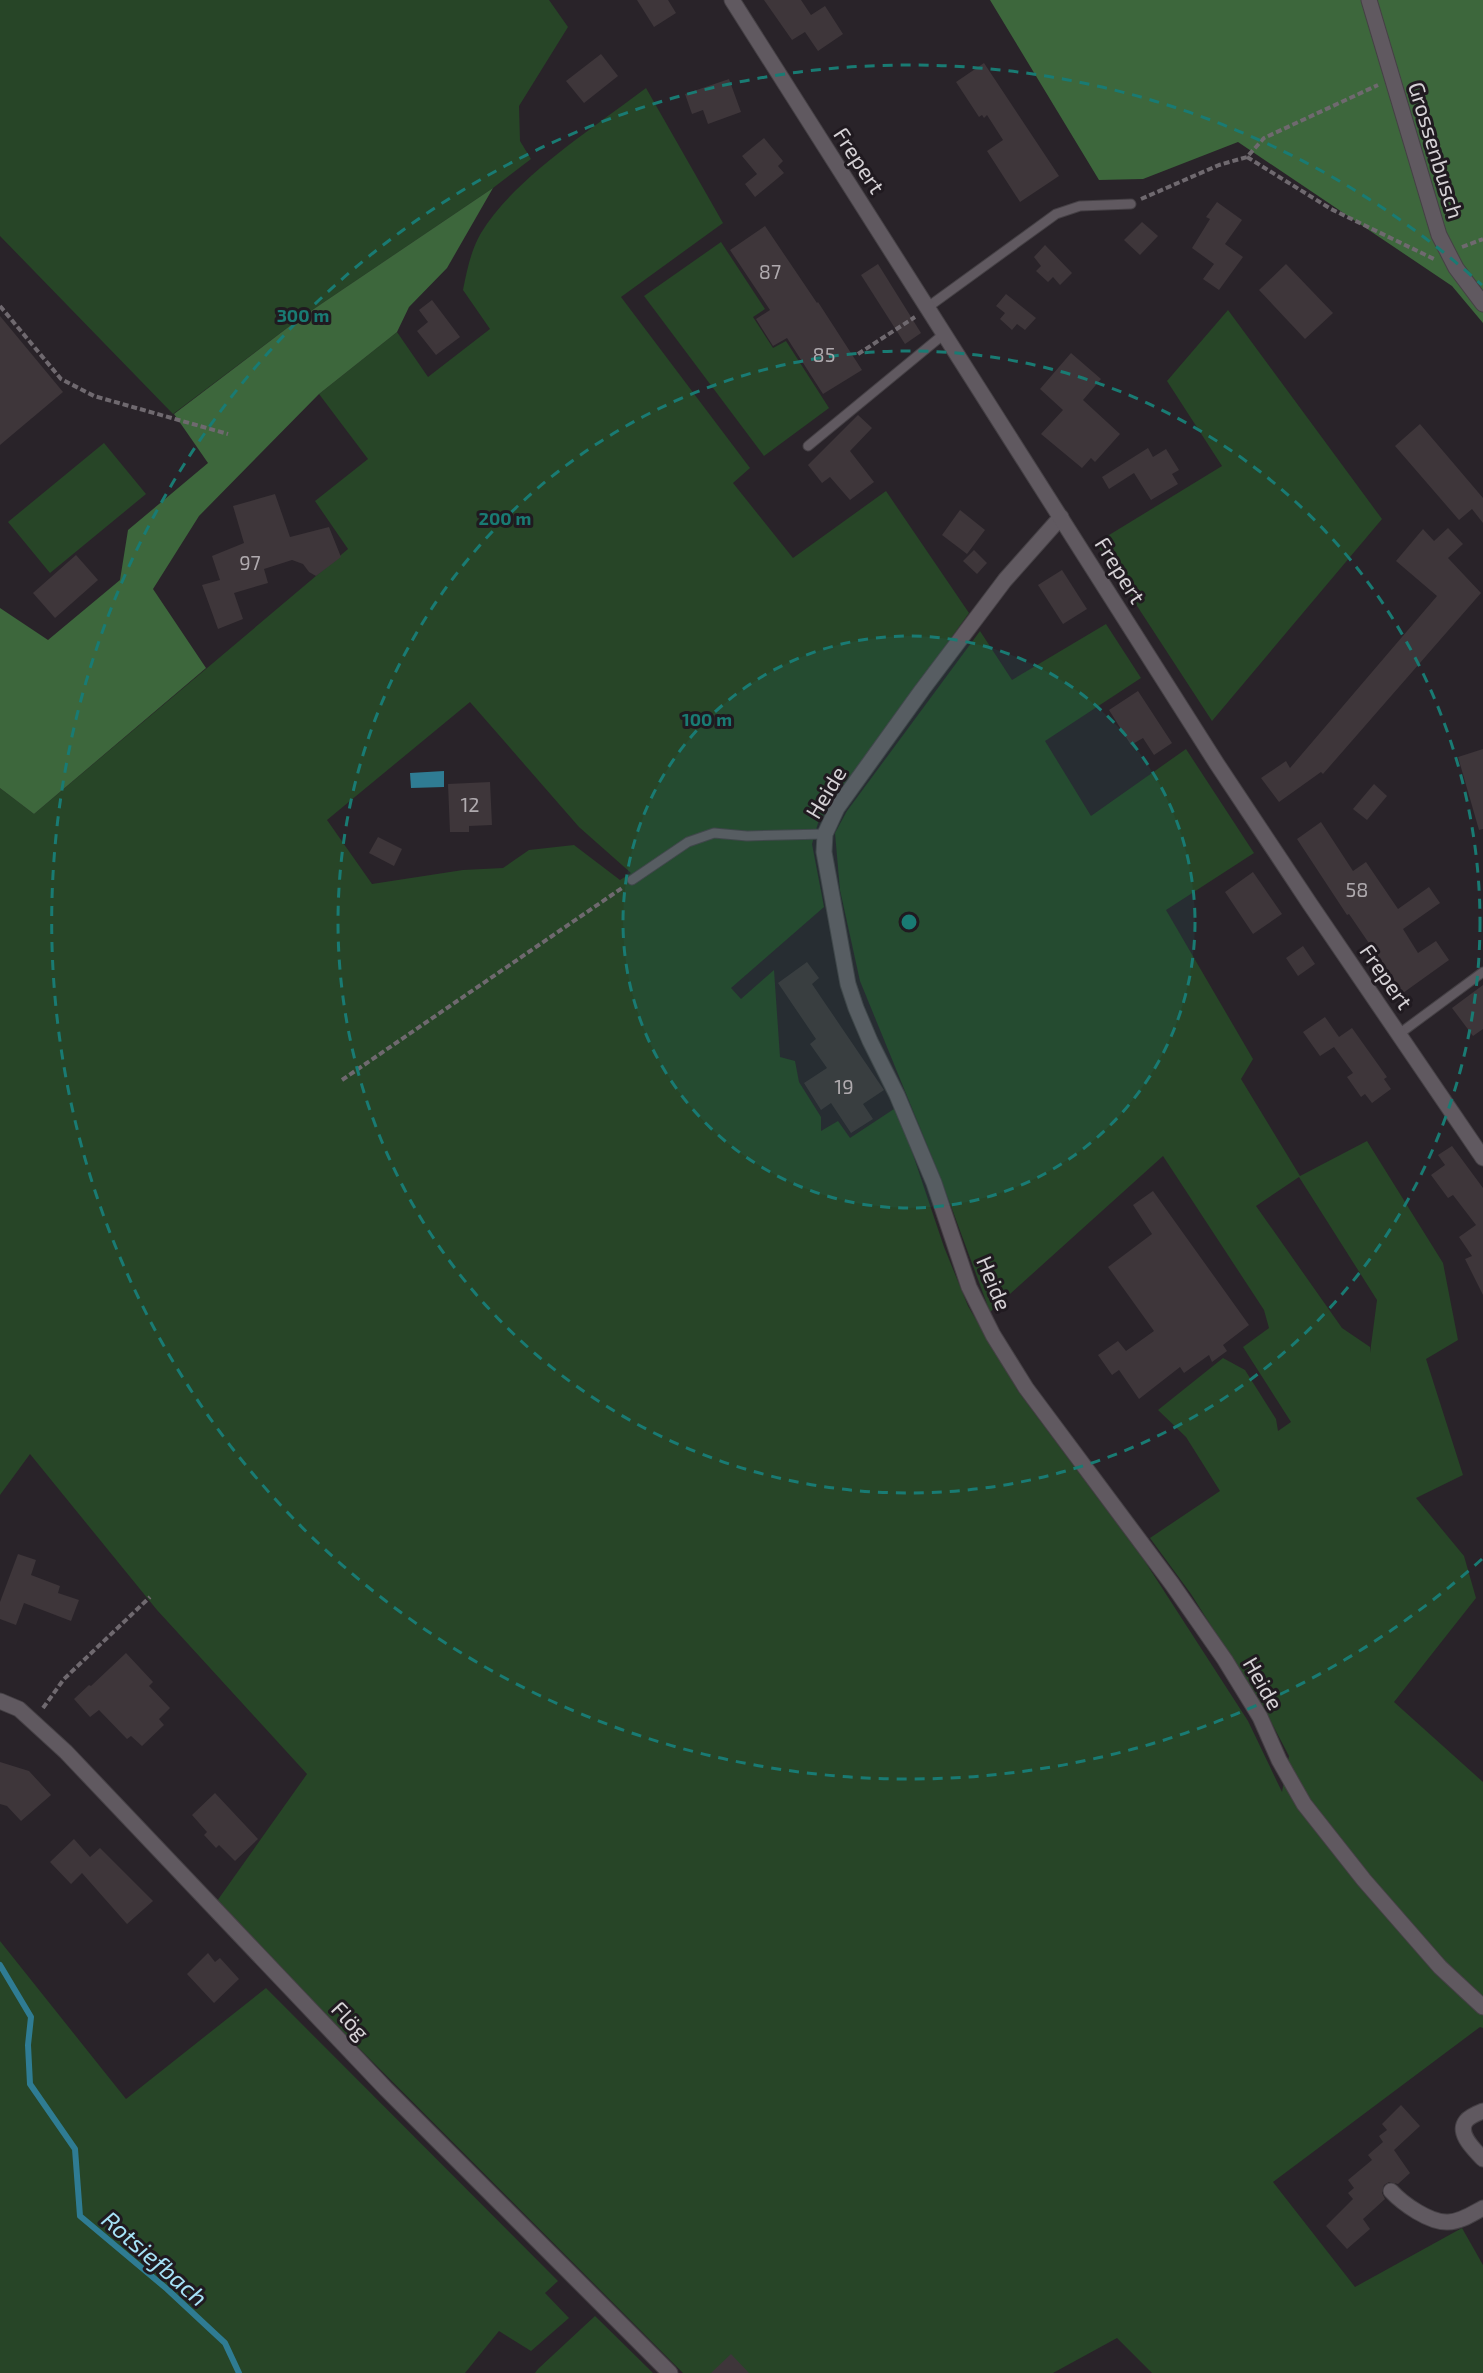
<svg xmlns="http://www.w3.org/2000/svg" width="1483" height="2373" viewBox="0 0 1483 2373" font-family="'Exo 2',sans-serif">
<rect width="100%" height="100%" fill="#292329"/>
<g fill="#274527" fill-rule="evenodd">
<path d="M0 0H549L568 27 519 106 520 141 531 159 493 188 299 319 173 414 0 236Z"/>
<path d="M646 88 723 223 621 297 750 468 733 483 793 558 886 491 969 613 818 823 812 844 824 907 731 988 741 999 774 970 780 1057 795 1061 799 1082 821 1117V1131L838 1121 850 1138 897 1107 944 1247 968 1306 1018 1391 1144 1560 1248 1721 1282 1792 1289 1756 1267 1714 1191 1594 1150 1538 1220 1491 1186 1437 1158 1410 1223 1358 1245 1370 1276 1419 1278 1431 1291 1422 1243 1347 1269 1328 1264 1310 1163 1156 990 1312 941 1179 860 981 840 890 835 833 847 811 980 631 1012 680 1106 624 1141 678 1045 741 1091 816 1186 749 1254 853 1166 910 1253 1059 1241 1079 1300 1176 1367 1141 1443 1263 1458 1340 1426 1359 1463 1475 1416 1498 1464 1556 1476 1598 1394 1702 1483 1782V2028L1480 2027 1273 2182 1355 2287 1462 2228 1483 2265V2373H1152L1117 2338 1053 2373H683L286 1975 217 1901 307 1774 157 1610 30 1454 0 1495V788L34 814 348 549 315 501 368 459 319 394 397 332 428 377 490 329 463 290C467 270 471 250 481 233 514 178 595 127 646 88ZM470 702 579 827 631 873 620 880 574 845 529 850 503 868 463 870 372 884 327 820ZM1299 1177 1377 1300 1370 1353V1347L1342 1328 1256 1206Z"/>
<path d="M721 242 765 309 753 317 773 348 786 341 829 408 764 456 644 296Z"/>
<path d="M1228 310 1382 519 1212 721 1096 543 1222 466 1167 381Z"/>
<path d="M104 443 146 494 50 573 8 522Z"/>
<path d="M0 1941 126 2099 266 1988 558 2281 545 2293 569 2318 531 2351 499 2331 465 2373H0Z"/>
<path d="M595 2316 653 2373H535L538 2369Z"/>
</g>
<g fill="#3d673c">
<path d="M990 0H1483V323L1452 286 1238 142 1143 179 1099 180Z"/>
<path d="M493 188 447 268 409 307 397 332 319 394 199 516 153 589 206 668 34 814 0 788V608L48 640 120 580 128 530 208 463 174 414 299 319Z"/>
</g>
<path fill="#2f7c93" d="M444 771V787L411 788 410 773Z"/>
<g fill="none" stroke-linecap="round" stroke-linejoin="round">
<path stroke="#2f7c93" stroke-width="6" d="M0 1965 31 2017 28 2045 30 2084 75 2149 80 2216 167 2289 225 2343 239 2373"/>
</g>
<g fill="#3e363a">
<path d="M637 0H668L676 13 654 27Z"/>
<path d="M764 0H801L811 15 825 6 843 34 818 51 805 32 792 40Z"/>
<path d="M601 54 618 76 584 103 566 81Z"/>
<path d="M984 63 1059 176 1020 202 987 151 1003 140 987 115 984 118 982 115 979 117 956 82Z"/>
<path d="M729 79 741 112 708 124 703 110 692 114 685 94Z"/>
<path d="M764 138 783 161 778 166 784 173 755 197 745 184 757 174 742 156Z"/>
<path d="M1217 202 1242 220 1225 244 1243 257 1219 290 1203 279 1214 264 1192 248 1210 219 1206 217Z"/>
<path d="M1142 222 1158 236 1140 255 1124 240Z"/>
<path d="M765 226 817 303 818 302 862 370 823 394 787 338 773 346 756 319 770 310 730 250Z"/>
<path d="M1045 245 1072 273 1060 285 1053 277 1048 282 1036 271 1041 266 1034 257Z"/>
<path d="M878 264 921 333 905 344 861 275Z"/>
<path d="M1286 264 1333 313 1305 339 1259 290Z"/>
<path d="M1006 294 1036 318 1025 330 1017 324 1012 330 1000 319 1005 313 996 306Z"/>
<path d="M432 300 460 337 436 355 417 331 428 322 419 310Z"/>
<path d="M0 316 63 392 0 445Z"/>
<path d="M1071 353 1101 379 1083 400 1120 434 1095 462 1091 458 1082 468 1041 434 1063 410 1040 389Z"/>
<path d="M858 415 872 428 850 451 874 482 850 500 830 477 822 483 808 465Z"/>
<path d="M1420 424 1483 498V523L1472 509 1459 520 1395 446Z"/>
<path d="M1148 448 1153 457 1166 449 1179 470 1172 474 1178 484 1151 500 1134 473 1109 489 1102 477Z"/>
<path d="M275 494 290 537 329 527 341 557 316 576 309 572 303 564 292 560 264 569 268 583 234 593 243 619 218 629 202 585 220 580 212 556 244 543 233 506Z"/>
<path d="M960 510 985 530 967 554 942 535Z"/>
<path d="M1448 528 1463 544 1448 558 1481 593 1323 774 1321 772 1279 802 1261 778 1286 761 1290 768 1437 596 1396 561 1423 529 1434 541Z"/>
<path d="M974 550 987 563 977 574 963 561Z"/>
<path d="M76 555 98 580 55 618 33 593Z"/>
<path d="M1062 570 1087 609 1063 624 1038 585Z"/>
<path d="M1138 691 1172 743 1154 755 1143 738 1131 745 1109 710Z"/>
<path d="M1483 749V829L1479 830 1458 757Z"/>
<path d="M490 782 492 825 469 826V832H450L448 784Z"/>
<path d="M1374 784 1387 796 1367 820 1353 809Z"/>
<path d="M1321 822 1353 871 1366 862 1398 909 1429 887 1440 903 1403 929 1418 953 1436 941 1449 960 1403 993 1349 914 1347 915 1297 839Z"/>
<path d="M378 837 402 849 394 866 369 853Z"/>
<path d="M1253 872 1282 914 1253 934 1225 892Z"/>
<path d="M1303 946 1315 964 1298 976 1286 958Z"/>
<path d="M807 962 819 978 812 984 884 1090 863 1104 873 1119 851 1133 831 1103 821 1110 804 1083 827 1068 810 1044 816 1039 778 983Z"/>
<path d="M1483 985V1029L1473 1036 1452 1008Z"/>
<path d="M1325 1017 1339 1037 1352 1028 1387 1077 1384 1079 1391 1089 1372 1103 1365 1094 1361 1097 1347 1077 1353 1073 1334 1047 1320 1056 1303 1032Z"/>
<path d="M1452 1146 1483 1188V1295L1465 1259 1472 1256 1459 1237 1476 1225 1453 1195 1448 1198 1431 1175 1445 1165 1438 1155Z"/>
<path d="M1153 1191 1249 1325 1223 1345 1227 1351 1212 1362 1209 1355 1184 1373 1180 1367 1139 1399 1119 1370 1112 1375 1098 1355 1118 1341 1126 1351 1154 1331 1108 1267 1152 1234 1133 1205Z"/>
<path d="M18 1554 36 1560 31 1575 60 1586 58 1593 79 1600 71 1621 24 1603 16 1625 0 1619V1602Z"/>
<path d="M126 1653 153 1682 149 1686 170 1708 159 1719 164 1725 142 1746 131 1736 127 1739 99 1710 90 1717 74 1699 89 1685 91 1686Z"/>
<path d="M0 1762 29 1771 51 1795 21 1821 7 1806 0 1804Z"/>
<path d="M215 1793 258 1839 235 1861 219 1845 216 1848 204 1835 207 1832 192 1815Z"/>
<path d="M74 1839 90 1857 100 1848 153 1901 127 1924 82 1873 71 1884 50 1862Z"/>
<path d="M208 1953 215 1962 220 1958 239 1979 214 2003 187 1974Z"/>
<path d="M1401 2105 1420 2126 1394 2150 1410 2173 1398 2184 1389 2182 1384 2185 1382 2193 1385 2199 1363 2219 1370 2229 1347 2249 1326 2226 1353 2199 1348 2193 1354 2188 1348 2180 1372 2160 1368 2155 1383 2142 1379 2136 1387 2130 1382 2124Z"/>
<path d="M731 2354 749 2373H711Z"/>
</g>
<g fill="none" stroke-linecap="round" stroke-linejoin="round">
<defs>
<g id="service">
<path d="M928 307 1056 214 1080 206 1131 204"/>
<path d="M808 446 944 334"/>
<path d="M632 880 688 842 714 833 747 836 825 834"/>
<path d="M1399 1034 1483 972"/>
</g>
<g id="minor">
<path d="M1369 0 1439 235 1456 268 1483 304"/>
<path d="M1061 517 1005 580 922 690 837 808 825 834 824 852 848 984 856 1008 870 1041 897 1095 934 1183 969 1287 993 1335 1026 1388 1172 1584 1225 1660 1260 1717 1279 1760 1304 1804 1364 1880 1440 1967 1483 2007"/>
<path d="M0 1701 19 1709 66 1752 386 2089 670 2373"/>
<path d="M1483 2111C1478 2113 1469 2117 1466 2121 1456 2134 1476 2151 1483 2159"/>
<path d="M1391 2191C1403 2204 1430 2223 1448 2222 1460 2222 1472 2214 1483 2208"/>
</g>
<path id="tertiary" d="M732 0 1217 764 1310 904 1483 1158"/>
</defs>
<use href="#service" stroke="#454045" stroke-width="11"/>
<use href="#minor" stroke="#454045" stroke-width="17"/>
<use href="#tertiary" stroke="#454045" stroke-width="17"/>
<g stroke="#6f696f" stroke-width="4" stroke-dasharray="6 3" stroke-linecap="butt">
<path d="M1247 157 1331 209 1434 259"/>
<path d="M1141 199 1219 165 1247 157 1264 138 1378 85"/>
<path d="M1462 247 1483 239"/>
<path d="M0 306 61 379 94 396 228 434"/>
<path d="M858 354 915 317"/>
<path d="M342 1080 622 888"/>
<path d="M43 1708 64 1679 150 1597"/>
</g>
<use href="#service" stroke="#605960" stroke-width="9"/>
<use href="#minor" stroke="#605960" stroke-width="15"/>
<use href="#tertiary" stroke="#605960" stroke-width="15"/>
</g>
<circle cx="909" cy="922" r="286" fill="#197b73" fill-opacity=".12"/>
<g fill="none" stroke="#197b73" stroke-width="3" stroke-dasharray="10 8">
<circle cx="909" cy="922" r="286"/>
<circle cx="909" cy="922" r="571"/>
<path d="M1482 1559A857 857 0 1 1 1482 285"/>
</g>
<g text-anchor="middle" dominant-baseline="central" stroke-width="6" stroke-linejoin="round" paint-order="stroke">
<g font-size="20" fill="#afaaae">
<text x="770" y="271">87</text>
<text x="824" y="354">85</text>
<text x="250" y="562">97</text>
<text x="470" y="804">12</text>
<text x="1357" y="889">58</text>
<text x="844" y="1086">19</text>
</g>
<g font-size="22" fill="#d5d1d5" stroke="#201a20">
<text transform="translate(1437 150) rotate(73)">Grossenbusch</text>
<text transform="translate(860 160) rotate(57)">Frepert</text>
<text transform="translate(1121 570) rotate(58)">Frepert</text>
<text transform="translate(825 792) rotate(-59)">Heide</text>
<text transform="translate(1387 976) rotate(55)">Frepert</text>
<text transform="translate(995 1283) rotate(67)">Heide</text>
<text transform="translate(1264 1683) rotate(60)">Heide</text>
<text transform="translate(351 2020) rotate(47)">Flög</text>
</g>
<g font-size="24" font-style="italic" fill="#a6e2f7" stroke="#201a20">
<text transform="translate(155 2258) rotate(41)">Rotsiefbach</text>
</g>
</g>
<circle cx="909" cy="922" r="9" fill="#197b73" stroke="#201a20" stroke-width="3"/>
<g font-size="18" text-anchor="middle" font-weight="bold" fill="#197b73" stroke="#201a20" stroke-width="6" stroke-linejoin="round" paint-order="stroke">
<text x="303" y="322">300 m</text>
<text x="505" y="525">200 m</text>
<text x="707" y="726">100 m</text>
</g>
</svg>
